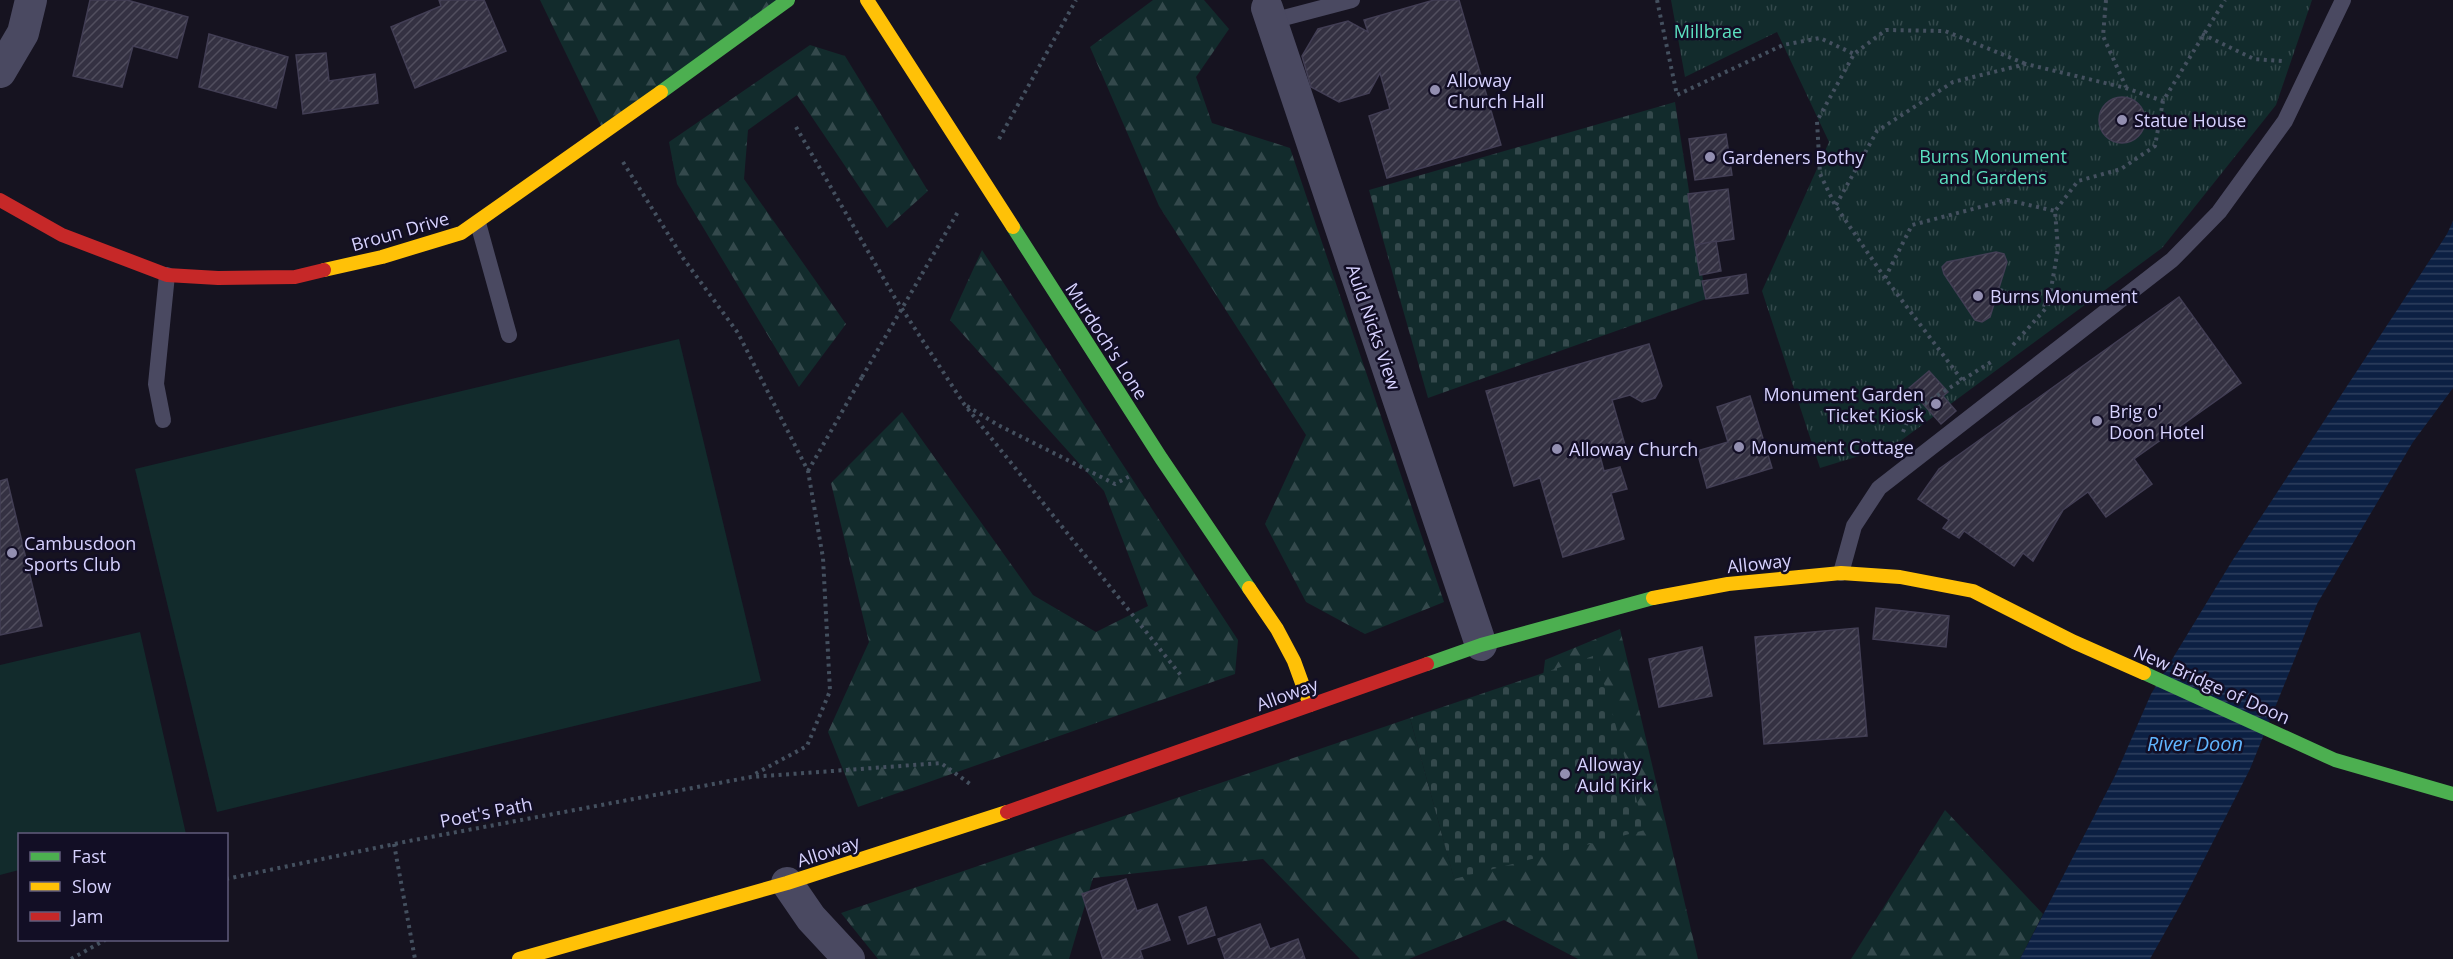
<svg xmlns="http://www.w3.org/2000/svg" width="2453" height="959" viewBox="0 0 2453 959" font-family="'Open Sans',sans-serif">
<defs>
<pattern id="forest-firs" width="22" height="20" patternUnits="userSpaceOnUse" patternTransform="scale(1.5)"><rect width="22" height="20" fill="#122b2c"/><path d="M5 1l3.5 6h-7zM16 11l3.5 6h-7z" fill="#34494c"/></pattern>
<pattern id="cemetery-stones" width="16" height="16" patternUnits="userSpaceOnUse" patternTransform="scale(1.5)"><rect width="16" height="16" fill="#122b2c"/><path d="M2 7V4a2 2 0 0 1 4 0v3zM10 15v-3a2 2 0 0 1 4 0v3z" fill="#34494c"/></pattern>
<pattern id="park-tufts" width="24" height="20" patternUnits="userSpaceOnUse" patternTransform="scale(1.5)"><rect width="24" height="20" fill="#122b2c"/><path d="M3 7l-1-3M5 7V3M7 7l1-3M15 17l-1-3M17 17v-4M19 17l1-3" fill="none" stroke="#34494c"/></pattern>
<pattern id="water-rules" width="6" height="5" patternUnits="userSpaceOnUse" patternTransform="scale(1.5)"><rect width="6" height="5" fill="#0c2043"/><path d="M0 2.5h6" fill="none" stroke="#2f405f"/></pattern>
<pattern id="building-hatch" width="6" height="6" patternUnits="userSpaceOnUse" patternTransform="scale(1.5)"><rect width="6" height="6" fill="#343142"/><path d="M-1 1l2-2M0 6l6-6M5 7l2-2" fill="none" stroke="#514e5e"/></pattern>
</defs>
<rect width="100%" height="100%" fill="#161320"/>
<g fill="#122b2c">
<path d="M679 339 761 681 217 812 135 469Z"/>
<path d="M140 632 186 834H20L19 870 0 875V665Z"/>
</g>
<g fill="url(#forest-firs)">
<path d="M540 0H788L605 134Z"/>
<path d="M1153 0H1204L1229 29 1196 77 1212 123 1290 148 1444 602 1365 634 1306 602 1265 524 1306 435 1159 206 1090 47Z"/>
<path d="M810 45 845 56 928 191 887 228 797 95 748 130 744 179 846 324 799 387 677 184 669 142Z"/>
<path d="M982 250 1238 640 1235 674 858 807 828 732 869 642 831 483 902 412 1033 595 1096 632 1148 606 1104 491 950 320Z"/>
<path d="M1620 629 1698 959H1578L1504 920 1409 959H1360L1263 859 1093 878 1069 959H878L841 913 1410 718 1454 878 1540 701 1545 660Z"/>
<path d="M1945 810 2043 914 2020 959H1851Z"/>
</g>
<g fill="url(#cemetery-stones)">
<path d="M1675 102 1706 299 1428 398 1369 190Z"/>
<path d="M1596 655 1645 830 1454 879 1410 718Z"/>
</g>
<path fill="url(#park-tufts)" d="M1671 0H2312L2276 105 2162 248 1895 445 1820 468 1762 291 1829 142 1777 32 1685 77Z"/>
<path fill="url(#water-rules)" d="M2453 221V388L2413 442 2317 604 2250 769 2187 893 2150 959H2020L2116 774 2151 694 2232 561 2447 234Z"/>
<g fill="url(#building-hatch)" stroke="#423e54" stroke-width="1.5">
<path d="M90 0H127L188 17 177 58 133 46 122 87 73 76Z"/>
<path d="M439 0H484L506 51 415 88 391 27 441 6Z"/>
<path d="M1434 0H1459L1501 145 1387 178 1369 116 1390 109 1380 73 1369 93 1339 102 1311 87 1302 56 1318 29 1348 21 1368 32 1364 20Z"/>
<path d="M209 34 288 57 276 108 199 87Z"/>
<path d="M326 53 329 81 375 74 378 103 303 114 296 55Z"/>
<circle cx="2122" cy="120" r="23"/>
<path d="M1726 134 1732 175 1695 180 1689 139Z"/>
<path d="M1728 189 1734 239 1695 245 1688 194Z"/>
<path d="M1716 241 1721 271 1700 275 1695 245Z"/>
<path d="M1996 252 2004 254 2007 262 1990 317 1982 322 1975 320 1944 274 1942 267 1947 262Z"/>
<path d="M1746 274 1748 293 1706 299 1702 281Z"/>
<path d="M2179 297 2241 383 2134 459 2152 484 2106 517 2088 492 2063 510 2033 561 2023 553 2014 566 1964 531 1959 538 1943 528 1949 520 1918 499 1939 469Z"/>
<path d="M1649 344 1662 386 1655 398 1642 402 1630 395 1612 400 1625 445 1599 452 1604 471 1620 467 1627 489 1611 493 1624 539 1563 557 1540 478 1514 486 1486 391Z"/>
<path d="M1929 371 1948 392 1943 396 1956 411 1941 424 1909 388Z"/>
<path d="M1750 396 1772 468 1707 488 1697 451 1728 442 1717 407Z"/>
<path d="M7 479 42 626 0 635V481Z"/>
<path d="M1876 608 1949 616 1946 647 1873 639Z"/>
<path d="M1858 628 1867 736 1764 744 1755 637Z"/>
<path d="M1702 647 1712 696 1659 707 1649 659Z"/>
<path d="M1126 879 1137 911 1157 904 1170 940 1140 950 1143 959H1103L1082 894Z"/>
<path d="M1206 907 1215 935 1188 944 1179 917Z"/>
<path d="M1260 924 1270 949 1298 939 1305 959H1225L1218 939Z"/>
</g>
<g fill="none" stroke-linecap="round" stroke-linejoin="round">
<g stroke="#44505f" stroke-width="4" stroke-dasharray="3 4.5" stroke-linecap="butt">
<path d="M1657 0 1677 95 1783 45 1820 38 1854 54"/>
<path d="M2106 0 2103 36 2126 87"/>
<path d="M2202 34 2254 59 2282 61"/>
<path d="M796 127 895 298 964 404 1183 678"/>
<path d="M999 139 1076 0"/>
<path d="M623 162 683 258 738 333 808 471 823 558 830 691 807 746 753 775"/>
<path d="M1836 205 1877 131 1953 82 2026 64 2126 88 2163 101"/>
<path d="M922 274 959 210"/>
<path d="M1885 278 1912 225 2007 200 2055 211"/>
<path d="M2000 290 2048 306"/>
<path d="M2013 345 2048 306 2058 249 2055 211 2078 181 2121 169 2155 146 2163 101 2225 0"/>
<path d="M1962 380 1885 278 1835 205 1820 174 1817 121 1854 54 1886 30 1945 31 2026 64"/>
<path d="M967 406 998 425 1115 484 1130 476"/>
<path d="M1903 432 1911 412 1991 362"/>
<path d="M808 471 862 377"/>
<path d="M394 844 415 959"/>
<path d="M226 879 409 841 751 777 941 763 973 786"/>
<path d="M71 959 105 940"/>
</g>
<g stroke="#4a4961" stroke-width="16">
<path d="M1272 21 1352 0"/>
<path d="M478 223 509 335"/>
<path d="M163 420 156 384 167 275"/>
<path d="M1841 573 1854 526 1879 488 2172 260 2219 212 2285 121 2343 0"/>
</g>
<g stroke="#4a4961" stroke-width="32">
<path d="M1267 8 1481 645"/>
<path d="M0 72 23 33 31 0"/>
<path d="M787 883 811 918 849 959"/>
</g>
<g stroke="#4caf50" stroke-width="14">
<path d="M661 92 788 0"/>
<path d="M1013 227 1161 458 1249 588"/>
<path d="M1427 664 1481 645 1653 598"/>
<path d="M2144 673 2335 760 2453 794"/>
</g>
<g stroke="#ffc107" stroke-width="14">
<path d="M867 0 1013 227"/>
<path d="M324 270 382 257 461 233 661 92"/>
<path d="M1249 588 1277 629 1294 661 1310 705"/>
<path d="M1653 598 1728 584 1841 573 1900 577 1973 591 2074 642 2144 673"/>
<path d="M519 959 787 883 1007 812"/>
</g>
<g stroke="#c62828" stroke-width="14">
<path d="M0 200 62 235 167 275 218 278 295 277 324 270"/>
<path d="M1007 812 1427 664"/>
</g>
<path stroke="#44505f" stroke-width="4" stroke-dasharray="3 4.5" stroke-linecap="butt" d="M862 377 922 274"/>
</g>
<g fill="#938fb1" stroke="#120e25" stroke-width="2">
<circle cx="1435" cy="90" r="6"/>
<circle cx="2122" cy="120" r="6"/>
<circle cx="1710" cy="157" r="6"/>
<circle cx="1978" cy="296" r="6"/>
<circle cx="1936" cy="404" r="6"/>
<circle cx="2097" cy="421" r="6"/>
<circle cx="1739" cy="447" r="6"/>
<circle cx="1557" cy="449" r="6"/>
<circle cx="12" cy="553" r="6"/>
<circle cx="1565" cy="774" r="6"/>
</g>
<g text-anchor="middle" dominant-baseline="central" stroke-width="5" stroke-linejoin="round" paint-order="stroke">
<g font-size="18" fill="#5ce1c0" stroke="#120e25">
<text x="1708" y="31">Millbrae</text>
<text x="1993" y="156">Burns Monument<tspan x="1993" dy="21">and Gardens</tspan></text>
</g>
<g font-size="18" fill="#d7d2ff" stroke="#120e25" text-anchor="start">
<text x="1447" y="80">Alloway<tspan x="1447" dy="21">Church Hall</tspan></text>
<text x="2134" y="120">Statue House</text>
<text x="1722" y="157">Gardeners Bothy</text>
<text x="1990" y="296">Burns Monument</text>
<text x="1924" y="394" text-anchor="end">Monument Garden<tspan x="1924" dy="21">Ticket Kiosk</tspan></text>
<text x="2109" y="411">Brig o'<tspan x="2109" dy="21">Doon Hotel</tspan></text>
<text x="1751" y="447">Monument Cottage</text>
<text x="1569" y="449">Alloway Church</text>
<text x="24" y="543">Cambusdoon<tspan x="24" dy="21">Sports Club</tspan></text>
<text x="1577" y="764">Alloway<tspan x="1577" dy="21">Auld Kirk</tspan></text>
</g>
<g font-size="18" fill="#d7d2ff" stroke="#120e25">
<text transform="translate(400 231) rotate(-16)">Broun Drive</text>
<text transform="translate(1374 327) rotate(71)">Auld Nicks View</text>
<text transform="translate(1107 341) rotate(57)">Murdoch's Lone</text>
<text transform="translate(1759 563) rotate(-6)">Alloway</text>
<text transform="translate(2212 684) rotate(24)">New Bridge of Doon</text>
<text transform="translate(1287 694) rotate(-20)">Alloway</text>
<text transform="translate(486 812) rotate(-11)">Poet's Path</text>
<text transform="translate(828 851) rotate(-18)">Alloway</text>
</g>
<g font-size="20" font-style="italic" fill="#60b6ff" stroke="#120e25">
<text x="2195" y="743">River Doon</text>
</g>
</g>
<rect x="18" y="833" width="210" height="108" fill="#120e25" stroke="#615c7c" stroke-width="1.5"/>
<rect x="30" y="852" width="30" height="9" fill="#4caf50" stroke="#615c7c" stroke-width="1.5"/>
<text x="72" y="863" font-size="18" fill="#d7d2ff">Fast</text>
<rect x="30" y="882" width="30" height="9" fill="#ffc107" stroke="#615c7c" stroke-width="1.5"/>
<text x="72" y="893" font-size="18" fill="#d7d2ff">Slow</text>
<rect x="30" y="912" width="30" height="9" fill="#c62828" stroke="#615c7c" stroke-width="1.5"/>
<text x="72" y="923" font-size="18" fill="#d7d2ff">Jam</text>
</svg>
